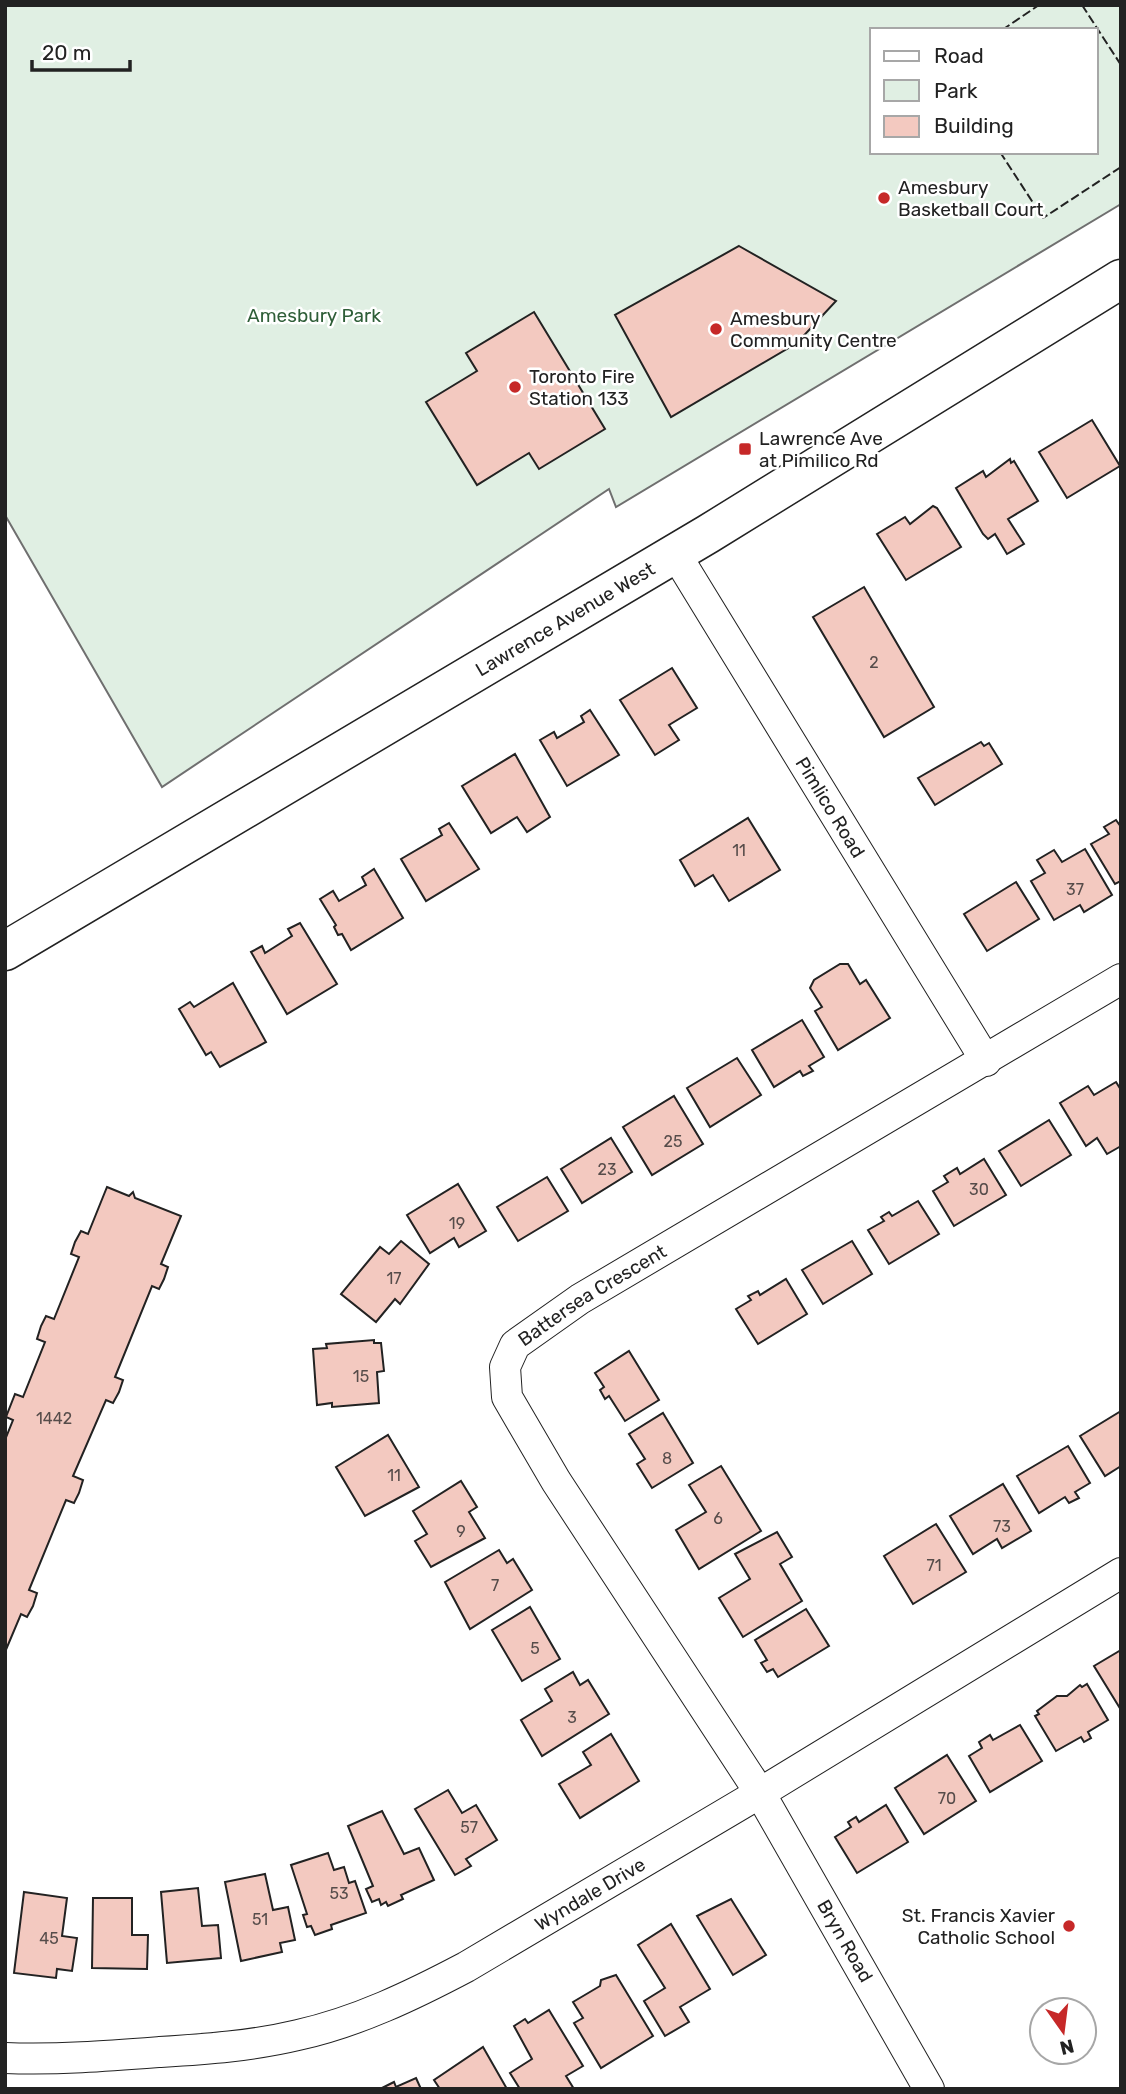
<svg xmlns="http://www.w3.org/2000/svg" width="1126" height="2094" viewBox="0 0 1126 2094" font-family="Rubik,sans-serif">
<rect width="100%" height="100%" fill="#fff"/>
<path fill="#e0efe3" stroke="#6f6f6f" stroke-width="2" fill-rule="evenodd" d="M5 5H1121V204L616 507 609 489 162 787 5 515ZM872 30H1096V152H872Z"/>
<g fill="#f3c9c0" stroke="#222" stroke-width="2">
<path d="M739 246 836 301 797 343 671 417 615 315Z"/>
<path d="M534 312 605 429 539 469 529 453 477 485 426 402 477 371 466 353Z"/>
<path d="M1092 420 1120 466 1067 498 1039 452Z"/>
<path d="M1010 459 1011 463 1014 461 1038 501 1008 519 1024 544 1007 554 995 534 988 539 983 534 956 488 983 471 986 477Z"/>
<path d="M933 506 937 508 961 547 906 580 877 534 905 517 910 524Z"/>
<path d="M864 587 934 707 884 737 813 617Z"/>
<path d="M672 668 697 708 669 725 679 740 655 755 620 700Z"/>
<path d="M590 710 619 755 567 786 540 740 554 732 557 738 584 722 581 716Z"/>
<path d="M981 742 984 746 989 743 1002 764 935 805 918 778Z"/>
<path d="M515 754 550 817 527 832 517 817 491 833 462 786Z"/>
<path d="M748 818 780 870 729 901 713 875 695 886 680 860Z"/>
<path d="M1116 820 1121 827V881L1115 884 1091 844 1109 834 1104 827Z"/>
<path d="M449 823 479 869 426 901 401 859 442 835 439 829Z"/>
<path d="M1085 849 1112 895 1084 912 1080 905 1054 920 1031 881 1045 873 1037 860 1054 850 1062 862Z"/>
<path d="M374 869 403 918 351 950 342 934 338 935 334 927 336 925 320 899 333 891 339 901 366 885 362 877Z"/>
<path d="M1016 882 1039 919 987 951 964 914Z"/>
<path d="M300 923 337 984 287 1014 251 952 262 946 265 953 292 936 288 929Z"/>
<path d="M840 964H848L860 984 866 980 890 1018 838 1050 815 1011 822 1007 810 988 814 980Z"/>
<path d="M233 983 266 1042 220 1067 211 1052 206 1055 179 1009 190 1002 194 1007Z"/>
<path d="M802 1020 824 1057 809 1066 813 1071 803 1076 800 1071 774 1087 752 1050Z"/>
<path d="M737 1058 761 1095 710 1127 687 1088Z"/>
<path d="M1116 1082 1121 1090V1146L1107 1154 1097 1138 1086 1146 1060 1103 1088 1086 1094 1095Z"/>
<path d="M674 1096 703 1144 652 1175 623 1127Z"/>
<path d="M1049 1120 1071 1155 1021 1186 999 1151Z"/>
<path d="M611 1138 632 1172 582 1203 561 1169Z"/>
<path d="M984 1159 1006 1195 954 1226 933 1191 948 1182 944 1176 957 1168 960 1174Z"/>
<path d="M547 1177 568 1211 518 1241 497 1207Z"/>
<path d="M458 1184 486 1231 459 1247 454 1238 430 1253 407 1215Z"/>
<path d="M107 1187 129 1196 133 1192 135 1198 181 1216 161 1264 168 1267 164 1279 159 1289 152 1286 115 1377 123 1380 119 1392 113 1403 106 1400 73 1476 83 1480 79 1493 74 1503 66 1500 29 1590 37 1593 33 1606 27 1617 21 1614 5 1652V1440L13 1420 6 1417 15 1394 23 1397 45 1342 37 1339 41 1326 46 1316 54 1319 79 1257 71 1254 75 1242 81 1231 88 1234Z"/>
<path d="M918 1201 939 1234 889 1264 868 1230 884 1221 881 1217 889 1212 892 1216Z"/>
<path d="M401 1241 429 1264 400 1304 395 1299 376 1322 341 1294 380 1247 389 1254Z"/>
<path d="M852 1241 872 1274 823 1304 802 1270Z"/>
<path d="M786 1279 807 1314 758 1344 736 1309 751 1300 748 1296 758 1291 760 1295Z"/>
<path d="M374 1340V1343H381L384 1371 377 1372 379 1403 332 1407V1403L317 1405 313 1349 327 1348 326 1344Z"/>
<path d="M629 1351 659 1400 625 1421 609 1396 605 1399 600 1390 604 1387 595 1373Z"/>
<path d="M1121 1411V1466L1105 1476 1080 1436Z"/>
<path d="M663 1413 693 1463 652 1488 637 1464 645 1459 629 1434Z"/>
<path d="M388 1435 419 1487 365 1516 336 1467Z"/>
<path d="M1068 1446 1090 1483 1075 1492 1079 1498 1069 1503 1065 1497 1039 1513 1017 1476Z"/>
<path d="M721 1466 761 1531 699 1569 676 1530 706 1512 689 1485Z"/>
<path d="M461 1481 477 1507 469 1512 485 1538 431 1567 415 1541 427 1534 413 1511Z"/>
<path d="M1003 1484 1031 1531 1002 1548 997 1539 973 1554 950 1516Z"/>
<path d="M936 1524 966 1572 913 1604 884 1556Z"/>
<path d="M777 1532 792 1557 780 1564 802 1601 743 1637 719 1598 750 1579 735 1554Z"/>
<path d="M499 1550 507 1563 513 1559 532 1590 470 1629 445 1582Z"/>
<path d="M530 1607 560 1659 522 1681 492 1630Z"/>
<path d="M806 1609 829 1646 778 1677 773 1669 767 1672 761 1663 767 1660 755 1640Z"/>
<path d="M1121 1650V1710L1094 1666Z"/>
<path d="M573 1672 580 1685 588 1680 609 1714 542 1756 521 1720 552 1701 545 1689Z"/>
<path d="M1087 1684 1108 1720 1088 1732 1091 1738 1084 1742 1081 1737 1056 1751 1035 1716 1039 1714 1037 1711 1057 1696H1067L1080 1685 1082 1687Z"/>
<path d="M1020 1725 1042 1761 990 1792 969 1756 982 1748 979 1742 990 1735 993 1740Z"/>
<path d="M611 1734 639 1781 580 1818 559 1784 591 1765 583 1752Z"/>
<path d="M947 1755 976 1801 924 1834 895 1788Z"/>
<path d="M448 1790 462 1813 476 1805 497 1840 466 1859 471 1866 455 1875 415 1809Z"/>
<path d="M886 1805 908 1842 857 1873 835 1837 851 1827 848 1822 856 1817 859 1822Z"/>
<path d="M382 1811 404 1854 419 1848 434 1880 401 1895 403 1899 388 1906 386 1902 381 1905 379 1899 372 1902 366 1889 373 1886 348 1826Z"/>
<path d="M328 1853 334 1870 344 1867 349 1883 355 1881 366 1913 331 1925 332 1929 315 1935 311 1926 307 1927 303 1915 307 1914 291 1865Z"/>
<path d="M265 1874 273 1910 288 1907 295 1940 280 1943 282 1952 241 1961 225 1882Z"/>
<path d="M198 1888 202 1926 218 1925 221 1958 167 1963 161 1892Z"/>
<path d="M24 1892 67 1898 62 1936 77 1938 72 1971 57 1969 56 1978 14 1973Z"/>
<path d="M93 1898H132V1935H148L147 1969 92 1968Z"/>
<path d="M731 1899 766 1955 733 1975 697 1916Z"/>
<path d="M671 1924 710 1989 680 2007 689 2022 665 2036 644 2001 665 1988 638 1945Z"/>
<path d="M616 1975 653 2036 601 2068 574 2023 583 2018 573 2002 600 1986 601 1980Z"/>
<path d="M549 2010 583 2066 566 2076 574 2089H520L510 2073 532 2059 514 2026 525 2019 528 2023Z"/>
<path d="M483 2047 507 2089H440L434 2080Z"/>
<path d="M416 2078 421 2089H380L394 2082 396 2087Z"/>
</g>
<g fill="none" stroke-linecap="round" stroke-linejoin="round">
<defs>
<g id="minor">
<path id="s1" d="M675 553 986 1061"/>
<path id="s2" d="M5 2058C57 2060 108 2056 160 2052 207 2049 252 2046 298 2035 357 2022 413 1995 466 1967L760 1793 1121 1573"/>
<path id="s3" d="M929 2089 760 1793 556 1481 507 1397 505 1367 515 1345 580 1299 1121 979"/>
</g>
<g id="secondary">
<path id="s4" d="M5 951 708 534 1121 279"/>
</g>
</defs>
<use href="#minor" stroke="#222" stroke-width="32"/>
<use href="#secondary" stroke="#222" stroke-width="41"/>
<use href="#minor" stroke="#fff" stroke-width="30"/>
<use href="#secondary" stroke="#fff" stroke-width="38"/>
<g stroke="#222" stroke-width="2" stroke-dasharray="9 3.5" stroke-linecap="butt">
<path d="M1082 5 1121 65"/>
<path d="M1002 30 1039 5"/>
<path d="M1000 152 1043 218 1121 167"/>
</g>
</g>
<g fill="#c62828" stroke="#fff" stroke-width="2.5">
<circle cx="884" cy="198" r="7"/>
<circle cx="716" cy="329" r="7"/>
<circle cx="515" cy="387" r="7"/>
<rect x="738" y="442" width="14" height="14" rx="3.5"/>
<circle cx="1069" cy="1926" r="7"/>
</g>
<g text-anchor="middle" dominant-baseline="central" stroke-width="5" stroke-linejoin="round" paint-order="stroke">
<g font-size="16" fill="#564c4a">
<text x="874" y="662">2</text>
<text x="739" y="850">11</text>
<text x="1075" y="889">37</text>
<text x="673" y="1141">25</text>
<text x="607" y="1169">23</text>
<text x="979" y="1189">30</text>
<text x="457" y="1223">19</text>
<text x="394" y="1278">17</text>
<text x="361" y="1376">15</text>
<text x="54" y="1418">1442</text>
<text x="667" y="1458">8</text>
<text x="394" y="1475">11</text>
<text x="718" y="1518">6</text>
<text x="1002" y="1526">73</text>
<text x="461" y="1531">9</text>
<text x="934" y="1565">71</text>
<text x="495" y="1585">7</text>
<text x="535" y="1648">5</text>
<text x="572" y="1717">3</text>
<text x="947" y="1798">70</text>
<text x="469" y="1827">57</text>
<text x="339" y="1893">53</text>
<text x="260" y="1919">51</text>
<text x="49" y="1938">45</text>
</g>
<g font-size="19" fill="#222" stroke="#fff" text-anchor="start">
<text x="898" y="187">Amesbury<tspan x="898" dy="22">Basketball Court</tspan></text>
<text x="730" y="318">Amesbury<tspan x="730" dy="22">Community Centre</tspan></text>
<text x="529" y="376">Toronto Fire<tspan x="529" dy="22">Station 133</tspan></text>
<text x="759" y="438">Lawrence Ave<tspan x="759" dy="22">at Pimilico Rd</tspan></text>
<text x="1055" y="1915" text-anchor="end">St. Francis Xavier<tspan x="1055" dy="22">Catholic School</tspan></text>
</g>
<g font-size="19" fill="#2f5e38" stroke="#fff">
<text x="314" y="315">Amesbury Park</text>
</g>
<g font-size="19" fill="#222" stroke="#fff">
<text stroke="none"><textPath href="#s4" startOffset="651">Lawrence Avenue West</textPath></text>
<text stroke="none"><textPath href="#s1" startOffset="298">Pimlico Road</textPath></text>
<text stroke="none"><textPath href="#s3" startOffset="957">Battersea Crescent</textPath></text>
<text stroke="none"><textPath href="#s2" startOffset="620">Wyndale Drive</textPath></text>
<text transform="translate(845 1941) rotate(60)">Bryn Road</text>
</g>
</g>
<rect width="1126" height="2094" fill="none" stroke="#222222" stroke-width="14"/>
<rect x="870" y="28" width="228" height="126" fill="#ffffff" stroke="#a7a7a7" stroke-width="2"/>
<rect x="884" y="51" width="35" height="10" fill="#ffffff" stroke="#a7a7a7" stroke-width="2"/>
<text x="934" y="63" font-size="21" fill="#222222">Road</text>
<rect x="884" y="80" width="35" height="21" fill="#e0efe3" stroke="#a7a7a7" stroke-width="2"/>
<text x="934" y="98" font-size="21" fill="#222222">Park</text>
<rect x="884" y="116" width="35" height="21" fill="#f3c9c0" stroke="#a7a7a7" stroke-width="2"/>
<text x="934" y="133" font-size="21" fill="#222222">Building</text>
<g transform="translate(1063 2031) rotate(166)"><circle r="33" fill="#ffffff" stroke="#a7a7a7" stroke-width="2"/>
<path d="M0-5L12 26L0 18L-12 26Z" fill="#c62828"/>
<text y="-10" font-size="19" font-weight="bold" text-anchor="middle" fill="#222222">N</text>
</g>
<path d="M32 60v10h98v-10" fill="none" stroke="#222222" stroke-width="3.5"/>
<text x="42" y="60" font-size="21" fill="#222222" stroke="#ffffff" stroke-width="5" paint-order="stroke">20 m</text>
</svg>
